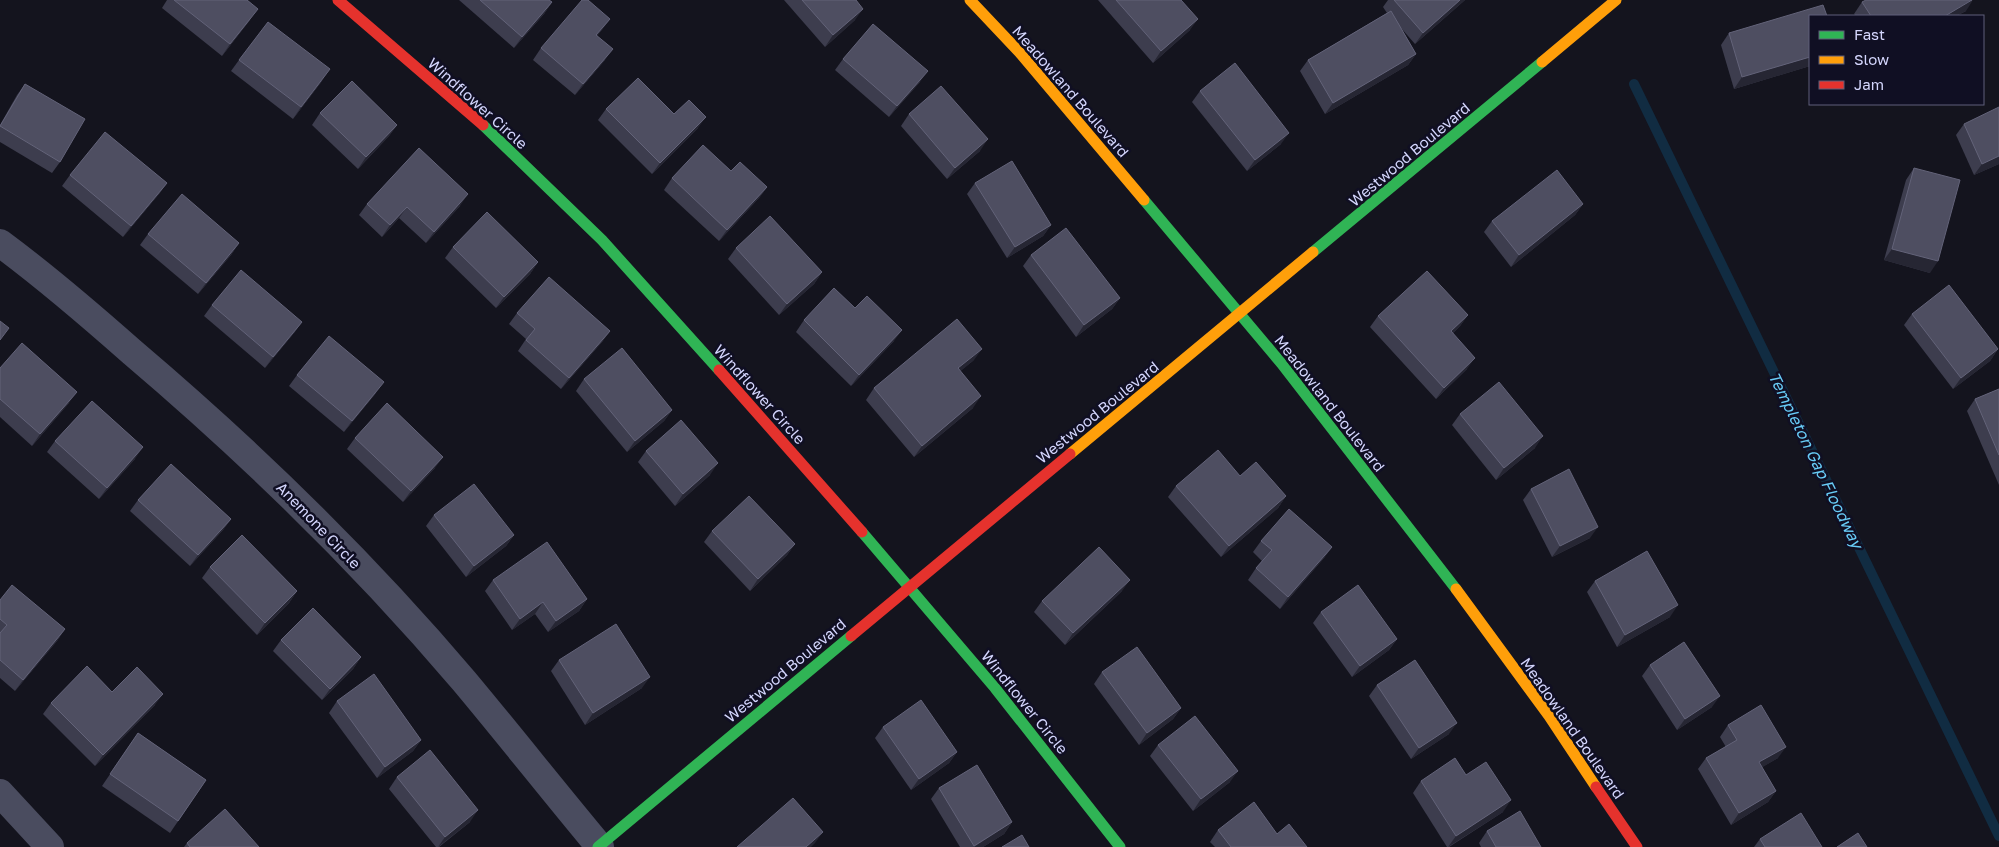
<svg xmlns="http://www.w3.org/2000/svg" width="1999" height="847" viewBox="0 0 1999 847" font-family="'Golos Text',sans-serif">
<rect width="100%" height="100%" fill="#14141e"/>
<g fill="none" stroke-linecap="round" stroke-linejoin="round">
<path stroke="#112c42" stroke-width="10" d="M1634 84 1999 836"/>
<g stroke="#4a4c5f" stroke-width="28">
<path d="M0 243C46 277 89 314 132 352 251 453 363 562 464 681 510 736 554 792 600 847"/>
<path d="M0 793 50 847"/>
</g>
<g stroke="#30b455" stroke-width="11">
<path d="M483 125 602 240 719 370"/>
<path d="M1144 200 1281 363 1456 589"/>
<path d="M1313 252 1542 62"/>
<path d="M862 532 995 688 1120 847"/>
<path d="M598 847 851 636"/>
</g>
<g stroke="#ff9f0a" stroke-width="11">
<path d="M970 0 1020 53 1144 200"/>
<path d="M1542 62 1616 0"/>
<path d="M1070 454 1313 252"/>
<path d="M1456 589 1549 716 1596 787"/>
</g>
<g stroke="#e5322d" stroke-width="11">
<path d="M338 0 483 125"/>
<path d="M719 370 862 532"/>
<path d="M851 636 1070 454"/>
<path d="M1596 787 1637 847"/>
</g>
</g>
<g fill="#3d3d4e">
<path d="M167 0H247L250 20 222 56 162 8Z"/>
<path d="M459 0H549L552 2 544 14 514 48Z"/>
<path d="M784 0H856L855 20 825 47Z"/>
<path d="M1098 0H1181L1190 30 1153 63Z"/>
<path d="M1388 0H1465L1415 44 1401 28 1416 54 1408 65 1325 114 1300 71 1308 60 1387 13 1383 7Z"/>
<path d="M1862 2 1966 11 1956 16H1856L1854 14Z"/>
<path d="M1810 16V66L1734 89 1721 45 1729 33Z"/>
<path d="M610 19 597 36 605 60 575 95 533 60 541 48Z"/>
<path d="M843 59 920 82 889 117 835 70Z"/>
<path d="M239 60 322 81 293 119 231 71Z"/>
<path d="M25 84 60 162 52 173 0 142V125L17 95Z"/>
<path d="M1200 91 1281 144 1247 171 1192 102Z"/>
<path d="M606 109 674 114 698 128 652 174 598 120Z"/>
<path d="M320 113 397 125 389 136 358 169 312 125Z"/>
<path d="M909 114 980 151 947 179 901 126Z"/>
<path d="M1964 124 1999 164 1974 175 1956 135Z"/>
<path d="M1914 168 1930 273 1884 260 1906 180Z"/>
<path d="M731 171 767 187 759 198 719 241 664 190 672 178Z"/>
<path d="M70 175 167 183 159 194 123 237 62 186Z"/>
<path d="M975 183 1051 225 1043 236 1007 258 967 194Z"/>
<path d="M367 204 460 206 426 243 399 218 382 237 359 215Z"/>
<path d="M1583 204 1575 215 1511 267 1484 232 1492 221Z"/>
<path d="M148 234 239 243 231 255 198 294 140 245Z"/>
<path d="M453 247 538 262 530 274 496 308 445 258Z"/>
<path d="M736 248 822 272 814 284 779 315 728 259Z"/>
<path d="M1031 255 1120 298 1112 309 1076 337 1023 266Z"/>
<path d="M212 305 302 322 294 333 265 368 204 316Z"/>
<path d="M855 308 894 341 851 386 796 332 804 320Z"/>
<path d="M517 313 610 331 602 342 561 389 518 351 526 339 509 324Z"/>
<path d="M1912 314 1998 349 1990 361 1953 389 1904 325Z"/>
<path d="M1468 315 1460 326 1453 333 1467 369 1436 399 1370 327 1378 316Z"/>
<path d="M974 360 960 371 973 408 914 457 866 400 874 388Z"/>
<path d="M0 368 69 403 32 446 0 417Z"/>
<path d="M297 375 376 393 344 432 289 386Z"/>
<path d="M584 379 672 410 664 421 627 452 576 391Z"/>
<path d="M1999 389V485L1967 411 1975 399Z"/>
<path d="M1460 414 1535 448 1496 480 1452 425Z"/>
<path d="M355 438 435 468 403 502 347 449Z"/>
<path d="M55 441 135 459 99 499 47 452Z"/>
<path d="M646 451 710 475 675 506 638 462Z"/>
<path d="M1240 476 1286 496 1278 508 1221 557 1168 497 1176 486Z"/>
<path d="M1531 489 1590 538 1552 557 1523 500Z"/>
<path d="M138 500 231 519 223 530 190 566 130 511Z"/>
<path d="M434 515 514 535 506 546 466 577 426 526Z"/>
<path d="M712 531 795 544 787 555 750 591 704 542Z"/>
<path d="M1261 541 1332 547 1324 558 1280 609 1248 580 1256 568 1262 561 1253 552Z"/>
<path d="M210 567 297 591 289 603 257 635 202 578Z"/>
<path d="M493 580 587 599 579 611 548 632 535 614 512 630 485 591Z"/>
<path d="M1595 581 1670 617 1617 647 1587 592Z"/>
<path d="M1122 591 1065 645 1034 612 1042 601Z"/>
<path d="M0 600 65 629 57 641 15 691 0 678Z"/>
<path d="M1321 612 1397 639 1389 650 1352 677 1313 623Z"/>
<path d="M281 640 361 657 353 669 322 700 273 651Z"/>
<path d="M559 660 642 688 585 725 551 671Z"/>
<path d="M1650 665 1712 707 1677 730 1642 676Z"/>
<path d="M1102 672 1181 708 1173 719 1139 745 1094 684Z"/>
<path d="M1377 685 1449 734 1411 759 1369 696Z"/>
<path d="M112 692 155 705 95 766 43 714 51 703Z"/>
<path d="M337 701 421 740 413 751 377 778 329 713Z"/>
<path d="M1728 725 1778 758 1762 767 1776 791 1768 802 1731 825 1698 769 1706 758 1726 747 1720 737Z"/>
<path d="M883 727 957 752 949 763 911 790 875 738Z"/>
<path d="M138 733 206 780 170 833 102 786Z"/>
<path d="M1158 745 1230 782 1193 811 1150 756Z"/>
<path d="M1466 775 1503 812 1449 847H1447L1413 793 1421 781Z"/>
<path d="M397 777 470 822 439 847H436L389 789Z"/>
<path d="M939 788 1012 822 1004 834 983 847H960L931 799Z"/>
<path d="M1218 830 1277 834 1307 847H1215L1210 842Z"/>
<path d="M1487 831 1541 847H1481L1479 843Z"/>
<path d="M1760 839 1822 847H1754Z"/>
<path d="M187 843 259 847H184Z"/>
</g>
<g fill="#262633">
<path d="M1460 0H1465L1415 44 1423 33Z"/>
<path d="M1973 0 1966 11 1956 16H1945Z"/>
<path d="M552 2 544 14 514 48 522 37Z"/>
<path d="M258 9 250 20 222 56 230 44Z"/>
<path d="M863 9 855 20 825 47 833 35Z"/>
<path d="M610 19 602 30 588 46 596 35Z"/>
<path d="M1198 19 1190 30 1153 63 1161 51Z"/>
<path d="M613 49 605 60 575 95 583 84Z"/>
<path d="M1416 54 1408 65 1325 114 1333 103Z"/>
<path d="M1810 57V66L1734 89 1742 77Z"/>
<path d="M330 69 322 81 293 119 301 107Z"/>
<path d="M928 71 920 82 889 117 897 106Z"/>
<path d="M706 117 698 128 652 174 660 163Z"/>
<path d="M397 125 389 136 358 169 366 157Z"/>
<path d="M1289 133 1281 144 1247 171 1255 160Z"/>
<path d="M988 139 980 151 947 179 955 168Z"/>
<path d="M1999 156V164L1974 175 1982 164Z"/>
<path d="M167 183 159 194 123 237 131 226Z"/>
<path d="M767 187 759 198 719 241 727 230Z"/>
<path d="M468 194 460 206 426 243 434 232Z"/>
<path d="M1583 204 1575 215 1511 267 1519 255Z"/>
<path d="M407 207 399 218 382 237 390 225Z"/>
<path d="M1051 225 1043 236 1007 258 1015 247Z"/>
<path d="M239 243 231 255 198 294 206 283Z"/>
<path d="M1892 249 1938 261 1930 273 1884 260Z"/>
<path d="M538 262 530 274 496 308 504 297Z"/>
<path d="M822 272 814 284 779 315 787 304Z"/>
<path d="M1120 298 1112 309 1076 337 1084 325Z"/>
<path d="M1468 315 1460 326 1443 342 1451 331Z"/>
<path d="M302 322 294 333 265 368 273 357Z"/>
<path d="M902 330 894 341 851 386 859 375Z"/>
<path d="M610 331 602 342 561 389 569 378Z"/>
<path d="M982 349 974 360 950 380 958 368Z"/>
<path d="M1998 349 1990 361 1953 389 1961 378Z"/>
<path d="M1475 358 1467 369 1436 399 1444 388Z"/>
<path d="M384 382 376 393 344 432 352 421Z"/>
<path d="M77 392 69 403 32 446 40 434Z"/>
<path d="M981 396 973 408 914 457 922 446Z"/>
<path d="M672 410 664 421 627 452 635 441Z"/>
<path d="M1543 436 1535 448 1496 480 1504 468Z"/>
<path d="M143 447 135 459 99 499 107 488Z"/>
<path d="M443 457 435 468 403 502 411 491Z"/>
<path d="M718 463 710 475 675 506 683 494Z"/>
<path d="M1286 496 1278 508 1221 557 1229 546Z"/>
<path d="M231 519 223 530 190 566 198 555Z"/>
<path d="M1598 527 1590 538 1552 557 1560 546Z"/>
<path d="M514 535 506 546 466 577 474 566Z"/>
<path d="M795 544 787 555 750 591 758 579Z"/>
<path d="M1332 547 1324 558 1280 609 1288 597Z"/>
<path d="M1130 580 1122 591 1065 645 1073 633Z"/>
<path d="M297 591 289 603 257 635 265 623Z"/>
<path d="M587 599 579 611 548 632 556 621Z"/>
<path d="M543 602 535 614 512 630 520 619Z"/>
<path d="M1678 605 1670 617 1617 647 1625 635Z"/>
<path d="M65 629 57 641 15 691 23 680Z"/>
<path d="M1397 639 1389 650 1352 677 1360 666Z"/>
<path d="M361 657 353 669 322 700 330 689Z"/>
<path d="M650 677 642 688 585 725 593 713Z"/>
<path d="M163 694 155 705 95 766 103 755Z"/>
<path d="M1720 696 1712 707 1677 730 1685 719Z"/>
<path d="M1181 708 1173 719 1139 745 1147 733Z"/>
<path d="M1457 723 1449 734 1411 759 1419 748Z"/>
<path d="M421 740 413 751 377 778 385 767Z"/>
<path d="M1786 747 1778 758 1751 774 1759 762Z"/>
<path d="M957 752 949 763 911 790 919 779Z"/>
<path d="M1238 771 1230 782 1193 811 1201 799Z"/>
<path d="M1776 791 1768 802 1731 825 1739 813Z"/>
<path d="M1511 800 1503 812 1448 847 1456 836Z"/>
<path d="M478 810 470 822 438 847 445 837Z"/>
<path d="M1012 822 1004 834 983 847H974Z"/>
<path d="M823 832 815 843 811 847H806Z"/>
</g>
<g fill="#4e4e61" stroke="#636379">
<path d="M174 0H247L258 9 230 44Z"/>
<path d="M480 0H549L552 2 522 37Z"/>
<path d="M582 0H588L610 19 596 35 613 49 583 84 541 48Z"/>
<path d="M802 0H856L863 9 833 35Z"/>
<path d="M1116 0H1181L1198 19 1161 51Z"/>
<path d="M1394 0H1460L1423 33Z"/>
<path d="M1866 0H1972L1945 16H1871L1862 2Z"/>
<path d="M1823 5 1827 16H1810V57L1742 77 1729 33Z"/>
<path d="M1391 11 1416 54 1333 103 1308 60Z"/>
<path d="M268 22 330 69 301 107 239 60Z"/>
<path d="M873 24 928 71 897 106 843 59Z"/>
<path d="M1235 63 1289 133 1255 160 1200 91Z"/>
<path d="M638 78 674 114 689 100 706 117 660 163 606 109Z"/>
<path d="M352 81 397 125 366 157 320 113Z"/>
<path d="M25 84 85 119 60 162 0 126Z"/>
<path d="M941 86 988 139 955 168 909 114Z"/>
<path d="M1999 107V156L1982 164 1964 124Z"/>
<path d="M105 132 167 183 131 226 70 175Z"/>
<path d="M703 145 731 171 740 162 767 187 727 230 672 178Z"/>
<path d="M419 148 468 194 434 232 407 207 390 225 367 204Z"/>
<path d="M1012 161 1051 225 1015 247 975 183Z"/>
<path d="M1914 168 1960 180 1938 261 1892 249Z"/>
<path d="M1557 170 1583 204 1519 255 1492 221Z"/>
<path d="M182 194 239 243 206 283 148 234Z"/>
<path d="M487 212 538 262 504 297 453 247Z"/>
<path d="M770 216 822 272 787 304 736 248Z"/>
<path d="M1066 228 1120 298 1084 325 1031 255Z"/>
<path d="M241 270 302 322 273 357 212 305Z"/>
<path d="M1427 271 1468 315 1451 331 1475 358 1444 388 1378 316Z"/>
<path d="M549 277 610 331 569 378 526 340 535 329 517 313Z"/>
<path d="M1949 285 1998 349 1961 378 1912 314Z"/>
<path d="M834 288 855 308 867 296 902 330 859 375 804 320Z"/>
<path d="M957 319 982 349 958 368 981 396 922 446 874 388Z"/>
<path d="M0 321 9 328 0 340Z"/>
<path d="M329 336 384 382 352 421 297 375Z"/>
<path d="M22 343 77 392 40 434 0 399V368Z"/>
<path d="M622 348 672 410 635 441 584 379Z"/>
<path d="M1499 382 1543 436 1504 468 1460 414Z"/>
<path d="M1999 389V455L1975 399Z"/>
<path d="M92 401 143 447 107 488 55 441Z"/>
<path d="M387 403 443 457 411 491 355 438Z"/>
<path d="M681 420 718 463 683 494 646 451Z"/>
<path d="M1218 450 1240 476 1256 462 1286 496 1229 546 1176 486Z"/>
<path d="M171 464 231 519 198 555 138 500Z"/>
<path d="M1569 469 1598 527 1560 546 1531 489Z"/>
<path d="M474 484 514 535 474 566 434 515Z"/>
<path d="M749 496 795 544 758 579 712 531Z"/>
<path d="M1289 509 1332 547 1288 597 1256 568 1272 550 1261 541Z"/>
<path d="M242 535 297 591 265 623 210 567Z"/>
<path d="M547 542 587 599 556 621 543 602 520 619 493 580Z"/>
<path d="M1099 547 1130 580 1073 633 1042 601Z"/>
<path d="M1647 551 1678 605 1625 635 1595 581Z"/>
<path d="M12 585 65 629 23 680 0 660V633L7 625 0 619V600Z"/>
<path d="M1358 585 1397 639 1360 666 1321 612Z"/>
<path d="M313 608 361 657 330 689 281 640Z"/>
<path d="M616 624 650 677 593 713 559 660Z"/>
<path d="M1684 642 1720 696 1685 719 1650 665Z"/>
<path d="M1137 647 1181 708 1147 733 1102 672Z"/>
<path d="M1415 660 1457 723 1419 748 1377 685Z"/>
<path d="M87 666 112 692 137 667 163 694 103 755 51 703Z"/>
<path d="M374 674 421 740 385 767 337 701Z"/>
<path d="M921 700 957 752 919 779 883 727Z"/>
<path d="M1761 705 1786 747 1759 762 1776 791 1739 813 1706 758 1737 740 1728 725Z"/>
<path d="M1195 716 1238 771 1201 799 1158 745Z"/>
<path d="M138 733 206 780 178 821 110 774Z"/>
<path d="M430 750 478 810 445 837 397 777Z"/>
<path d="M1455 758 1466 775 1486 762 1511 800 1456 836 1421 781Z"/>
<path d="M977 765 1012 822 974 846 939 788Z"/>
<path d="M793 798 823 832 806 847H737Z"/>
<path d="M1254 802 1277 834 1289 824 1307 847H1231L1218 830Z"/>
<path d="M225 809 259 847H190L187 843Z"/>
<path d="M1520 811 1541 847H1496L1487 831Z"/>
<path d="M1801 813 1822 847H1765L1760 839Z"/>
<path d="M1858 833 1867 847H1837Z"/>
<path d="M1022 835 1029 847H1002Z"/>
</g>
<g text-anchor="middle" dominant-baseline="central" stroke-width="5" stroke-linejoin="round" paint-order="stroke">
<g font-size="15" fill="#d4d6fd" stroke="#100f23">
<text transform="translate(1071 91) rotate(49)">Meadowland Boulevard</text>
<text transform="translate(478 103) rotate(42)">Windflower Circle</text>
<text transform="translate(1409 154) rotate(-40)">Westwood Boulevard</text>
<text transform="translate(760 394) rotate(48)">Windflower Circle</text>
<text transform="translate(1330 403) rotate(52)">Meadowland Boulevard</text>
<text transform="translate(1097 412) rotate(-39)">Westwood Boulevard</text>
<text transform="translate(319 525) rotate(46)">Anemone Circle</text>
<text transform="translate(785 670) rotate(-40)">Westwood Boulevard</text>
<text transform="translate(1025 702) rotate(51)">Windflower Circle</text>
<text transform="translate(1573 728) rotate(55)">Meadowland Boulevard</text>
</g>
<g font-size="16" font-style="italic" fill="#68ccf7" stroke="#100f23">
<text transform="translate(1816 460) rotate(64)">Templeton Gap Floodway</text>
</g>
</g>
<rect x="1809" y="15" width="175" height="90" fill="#100f23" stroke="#5e5f7a"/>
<rect x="1819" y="31" width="25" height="8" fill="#30b455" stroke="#5e5f7a"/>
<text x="1854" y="40" font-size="15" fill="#d4d6fd">Fast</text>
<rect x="1819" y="56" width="25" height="8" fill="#ff9f0a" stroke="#5e5f7a"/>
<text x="1854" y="65" font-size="15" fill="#d4d6fd">Slow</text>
<rect x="1819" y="81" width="25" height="8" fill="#e5322d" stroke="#5e5f7a"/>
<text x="1854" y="90" font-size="15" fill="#d4d6fd">Jam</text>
</svg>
